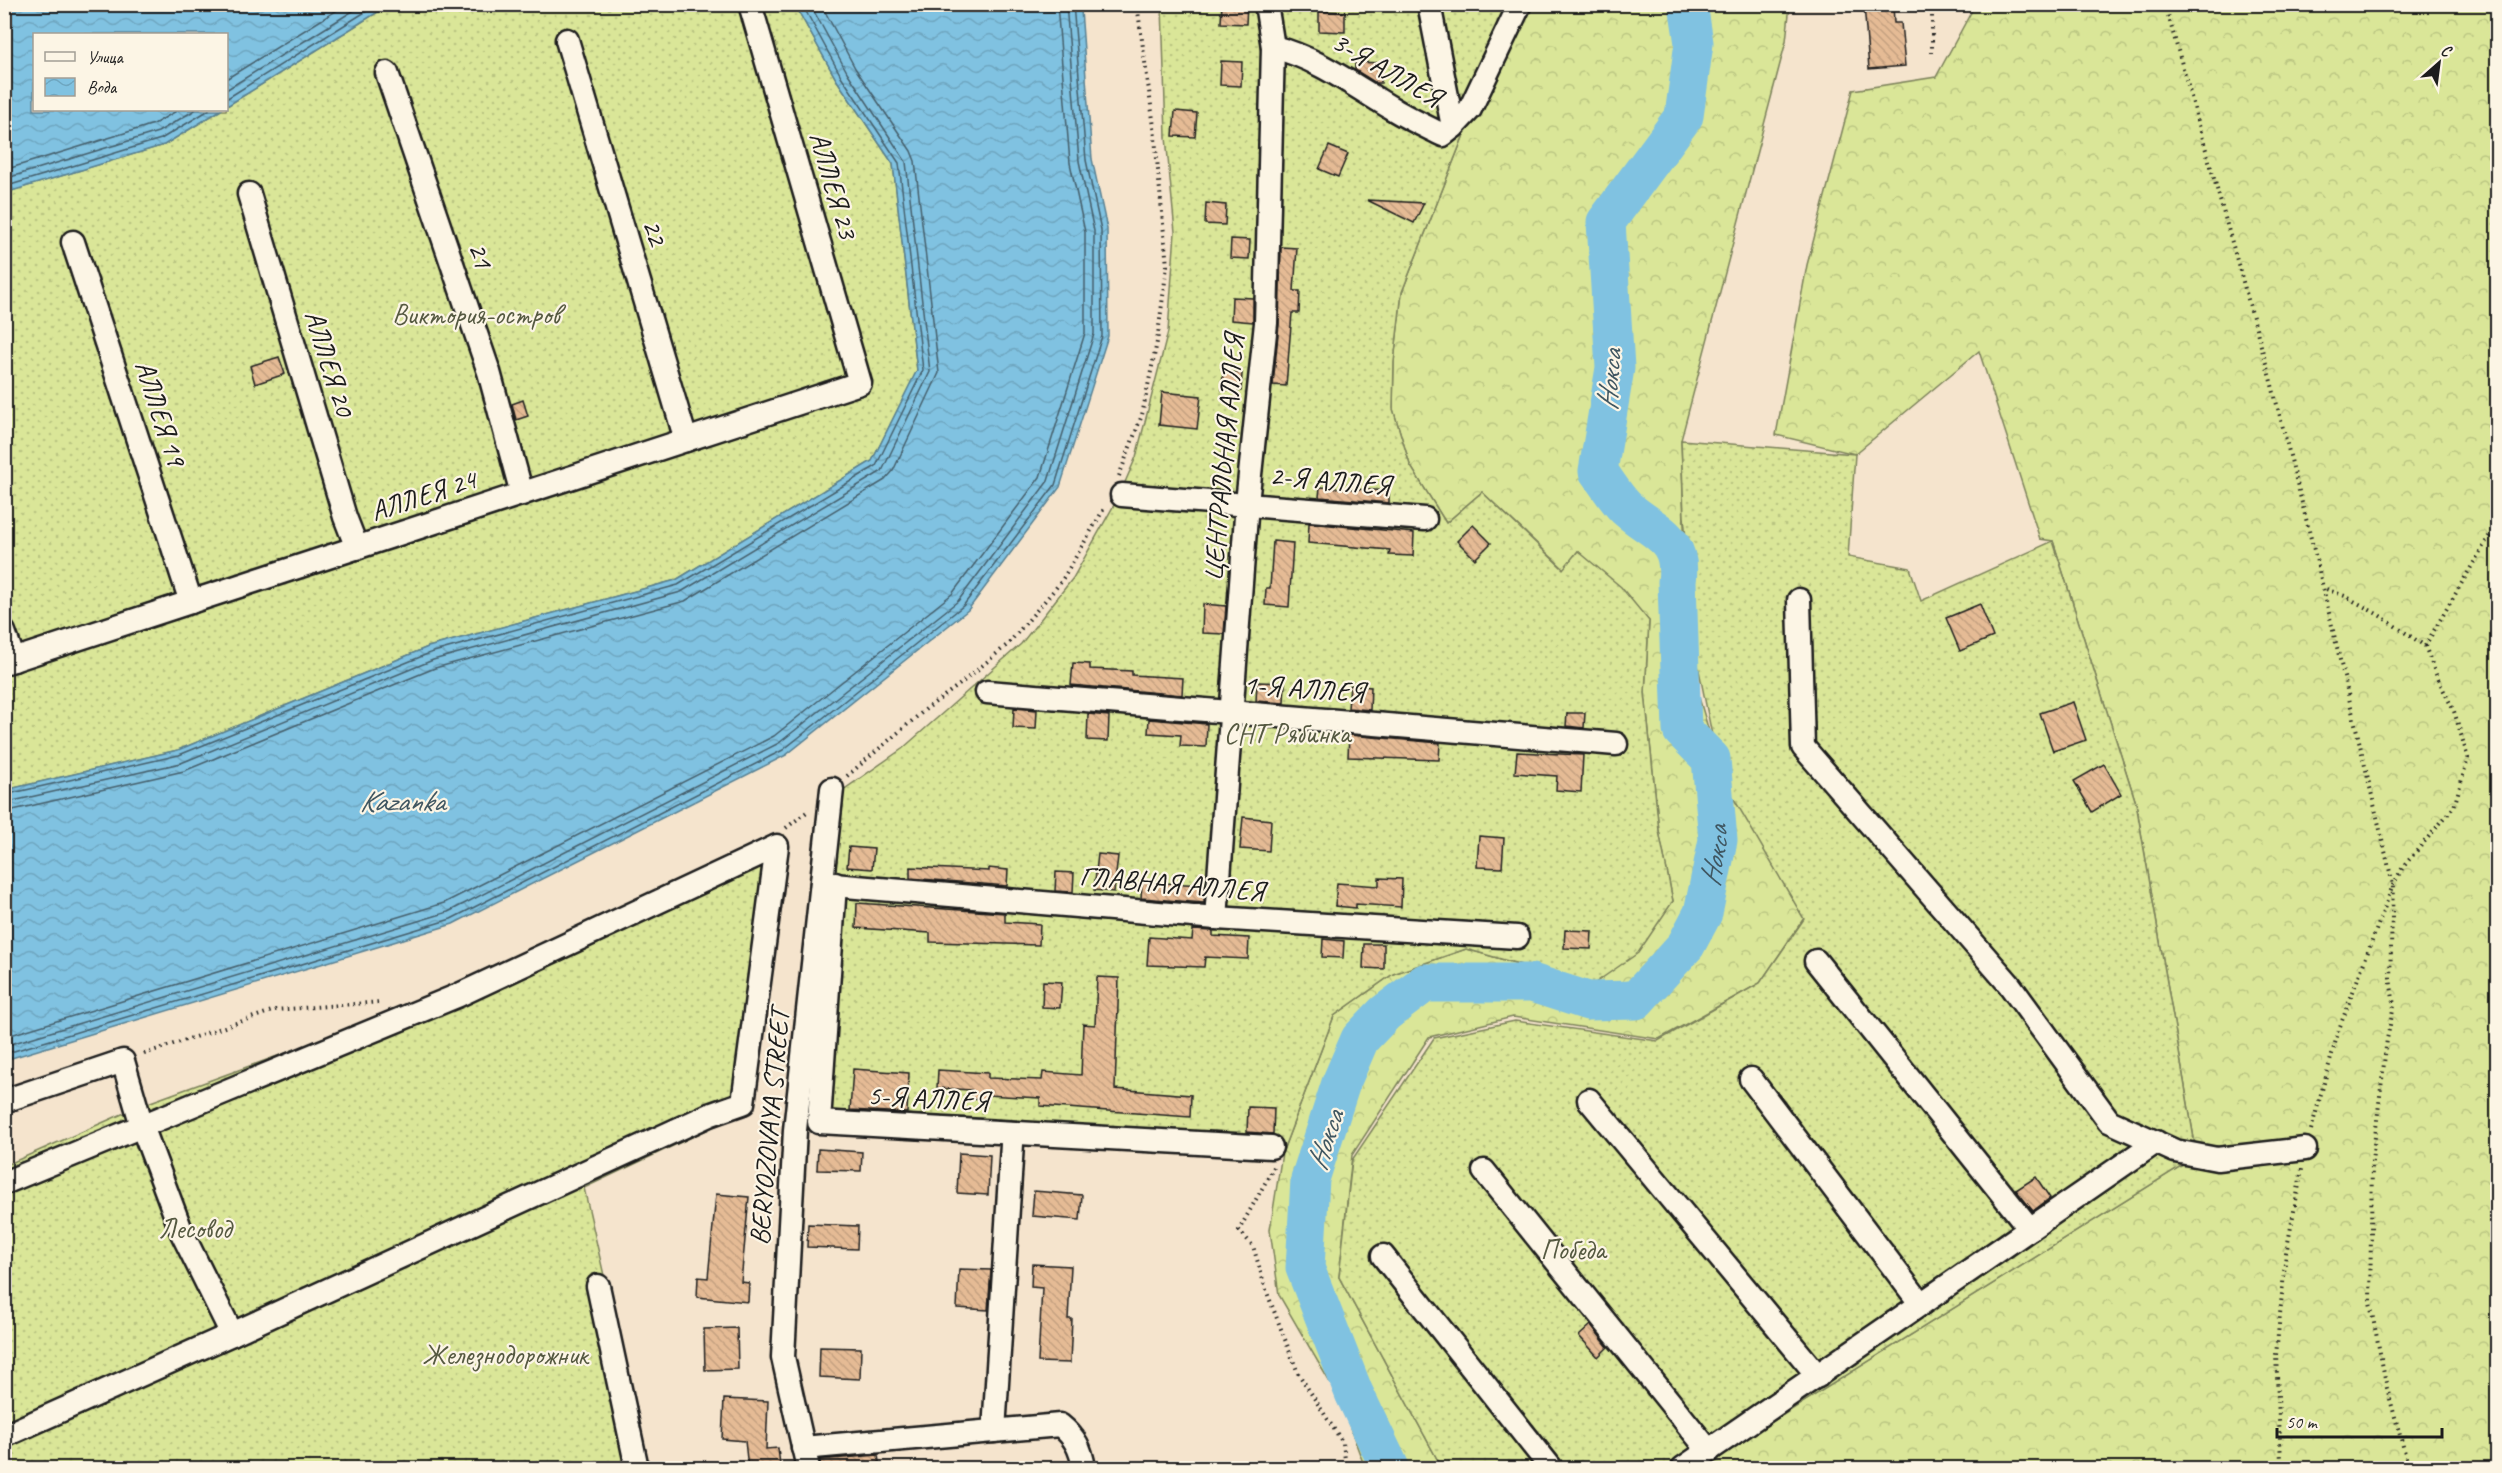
<svg xmlns="http://www.w3.org/2000/svg" width="2502" height="1473" viewBox="0 0 2502 1473" font-family="Caveat,sans-serif">
<defs>
<pattern id="forest-crowns" width="20" height="18" patternUnits="userSpaceOnUse" patternTransform="scale(1.5)"><rect width="20" height="18" fill="#dae698"/><path d="M2 6a3 3 0 1 1 6 0M12 15a3 3 0 1 1 6 0" fill="none" stroke="#bac582"/></pattern>
<pattern id="garden-dots" width="8" height="8" patternUnits="userSpaceOnUse" patternTransform="scale(1.5)"><rect width="8" height="8" fill="#dae698"/><path d="M2 2h.1M6 6h.1" fill="none" stroke="#bac582" stroke-width="1.8" stroke-linecap="round"/></pattern>
<pattern id="water-waves" width="16" height="10" patternUnits="userSpaceOnUse" patternTransform="scale(1.5)"><rect width="16" height="10" fill="#80c2e1"/><path d="M0 5q4-4 8 0t8 0" fill="none" stroke="#6ea6c0"/></pattern>
<pattern id="building-back-hatch" width="6" height="6" patternUnits="userSpaceOnUse" patternTransform="scale(1.5)"><rect width="6" height="6" fill="#e5bb95"/><path d="M-1 5l2 2M0 0l6 6M5-1l2 2" fill="none" stroke="#c4a080"/></pattern>
</defs>
<rect width="100%" height="100%" fill="#f5e4cd"/>
<filter id="ink" filterUnits="userSpaceOnUse"><feTurbulence type="fractalNoise" baseFrequency=".0167" numOctaves="2"/><feDisplacementMap in="SourceGraphic" scale="12" xChannelSelector="R" yChannelSelector="G"/><feConvolveMatrix kernelMatrix="1 2 1 2 8 2 1 2 1" color-interpolation-filters="sRGB"/></filter>
<g filter="url(#ink)">
<g fill="url(#forest-crowns)" stroke="#7b815a" stroke-width="1.5">
<path d="M1525 5H1790L1786 41 1681 440 1689 663 1720 769 1804 918 1760 983 1659 1039 1513 1017 1429 1037 1352 1155 1339 1277 1442 1468H1365L1339 1398 1279 1295 1270 1230 1282 1153 1334 1016 1393 974 1466 949 1592 985 1673 901 1659 831 1645 693 1649 621 1578 551 1564 569 1482 492 1446 523 1410 465 1393 409 1394 362 1402 292 1467 127Z"/>
<path d="M1975 5H2497V1468H1698L2197 1156 2136 803 2053 541 2040 539 1979 351 1855 454 1776 435 1807 265 1853 90 1936 77Z"/>
</g>
<g fill="url(#garden-dots)" stroke="#7b815a" stroke-width="1.5">
<path d="M389 5H795L836 79 893 164 917 371 872 461 676 580 428 647 178 750 5 790 4 193 164 145 221 110H226L227 106Z"/>
<path d="M1162 5H1525L1467 127 1402 292 1394 362 1393 409 1410 465 1446 523 1482 492 1563 569 1578 551 1621 587 1649 621 1645 693 1659 831 1673 901 1638 953 1592 985 1466 949 1393 974 1334 1016 1282 1153 815 1127 839 793 902 749 1021 644 1073 578 1119 496 1136 457 1168 332 1175 232 1166 137Z"/>
<path d="M1681 440 1855 454 1848 557 1910 568 1921 601 2053 541 2136 803 2197 1156 1698 1468H1442L1339 1277 1352 1160 1434 1038 1515 1021 1658 1041 1760 983 1804 919 1720 775 1696 655 1684 516Z"/>
<path d="M784 835 749 1110 584 1188 648 1468H5L4 1166 145 1104 467 987Z"/>
</g>
<g fill="url(#water-waves)" stroke="#588092" stroke-width="1.5">
<path d="M29 5V4L389 5 227 106 226 34H34V110H221L164 145 5 193V10Z"/>
<path d="M795 5H1078L1081 10 1092 159 1107 229 1108 336 1060 487 968 610 786 755 453 924 5 1060V790L178 750 428 647 676 580 872 461 917 370 893 164 836 79Z"/>
</g>
<g fill="none" stroke-linecap="round" stroke-linejoin="round">
<g stroke="#445e6b" stroke-width="1.5">
<path d="M226 79 347 4"/>
<path d="M226 90 364 4"/>
<path d="M226 99 378 4"/>
<path d="M4 170 154 124 178 110"/>
<path d="M4 179 158 132 195 110"/>
<path d="M4 187 161 139 209 110"/>
<path d="M4 795 179 755 430 653 678 585 876 466 923 370 899 163 841 76 802 4"/>
<path d="M4 803 181 763 433 660 681 592 882 471 930 372 906 162 847 72 810 4"/>
<path d="M4 812 184 771 435 668 685 601 885 480 893 471 939 373 915 161 911 151 855 68 821 4"/>
<path d="M4 1037 444 903 774 736 952 594 1040 477 1085 333V232L1070 163 1057 4"/>
<path d="M4 1046 448 912 779 743 958 601 1048 481 1094 334V231L1079 161 1066 4"/>
<path d="M4 1054 451 919 783 750 963 606 1055 485 1102 336 1101 230 1086 160 1073 4"/>
</g>
<path stroke="#80c2e1" stroke-width="39" id="s1" d="M1390 1468 1354 1393 1305 1268 1310 1179 1341 1083 1360 1039 1385 1013 1425 983H1532L1588 1001 1636 1000 1686 945 1703 913 1718 840 1711 759 1682 730 1677 582C1683 536 1654 533 1626 508 1615 497 1607 483 1598 471L1615 368 1606 222 1684 116 1694 43 1688 4"/>
</g>
<g fill="url(#building-back-hatch)" stroke="#1c1c1c" stroke-width="1.5">
<path d="M1222 4H1247L1246 24 1221 23Z"/>
<path d="M1864 4H1893L1894 23H1901L1905 66 1869 69Z"/>
<path d="M1319 11 1345 12V32L1319 31Z"/>
<path d="M1221 61 1242 62 1241 86 1220 85Z"/>
<path d="M1355 62 1381 63V83H1376L1355 70Z"/>
<path d="M1175 111 1197 113 1195 137 1173 136Z"/>
<path d="M1329 146 1348 154 1338 177 1319 169Z"/>
<path d="M1367 200 1424 203 1414 223Z"/>
<path d="M1206 203 1226 205 1225 225 1205 224Z"/>
<path d="M1231 239 1250 240 1249 259 1230 258Z"/>
<path d="M1281 247 1297 248 1294 291H1300L1299 313H1292L1286 386 1273 385 1279 324Z"/>
<path d="M1232 297 1253 298V322L1231 320Z"/>
<path d="M279 357 285 374 255 384 250 366Z"/>
<path d="M1223 372 1242 373 1241 391 1222 390Z"/>
<path d="M1162 392 1201 396 1197 429 1159 425Z"/>
<path d="M523 400 528 416 516 420 512 404Z"/>
<path d="M1320 487 1389 491V503L1319 497Z"/>
<path d="M1309 523 1414 533 1413 556 1389 555 1390 550 1308 543Z"/>
<path d="M1473 525 1491 543 1475 559 1457 541Z"/>
<path d="M1273 541 1293 543 1289 607 1265 605 1266 588H1270Z"/>
<path d="M1203 604 1226 606 1224 634 1202 633Z"/>
<path d="M1980 604 1993 637 1960 651 1946 618Z"/>
<path d="M1073 663 1090 664V669L1132 671V675L1183 678 1182 695 1071 685Z"/>
<path d="M1257 682 1285 683 1284 703 1256 701Z"/>
<path d="M1350 685 1371 687 1370 710 1348 708Z"/>
<path d="M2073 702 2086 740 2053 751 2040 713Z"/>
<path d="M1014 708 1037 710 1036 729 1013 728Z"/>
<path d="M1567 713H1585L1584 728 1566 726Z"/>
<path d="M1088 714 1109 716 1108 741 1087 740Z"/>
<path d="M1149 719 1207 724 1206 747 1180 746 1181 735 1148 733Z"/>
<path d="M1349 735 1440 743 1439 760 1348 757Z"/>
<path d="M1517 752 1583 755 1581 792 1556 790 1557 776 1515 773Z"/>
<path d="M2104 764 2121 794 2092 812 2074 781Z"/>
<path d="M1243 817 1271 820 1269 851 1240 849Z"/>
<path d="M1479 836 1504 838 1502 868 1477 867Z"/>
<path d="M849 847 874 849 872 869 847 867Z"/>
<path d="M1098 854 1118 856 1114 892 1094 890Z"/>
<path d="M910 867 989 871V868L1008 870 1007 886 910 878Z"/>
<path d="M1056 872 1074 873 1073 892 1055 891Z"/>
<path d="M1379 878 1402 879 1401 907 1356 904V908L1335 906 1337 883 1379 886Z"/>
<path d="M1142 882 1205 885 1204 903 1141 898Z"/>
<path d="M857 903 1005 913V922L1040 924 1039 945 930 942V933L856 928Z"/>
<path d="M1193 930 1213 931V936L1249 938 1248 959 1205 957 1204 967 1147 965 1149 937 1192 940Z"/>
<path d="M1565 930 1592 931 1591 949 1564 948Z"/>
<path d="M1323 939 1344 941 1343 958 1322 957Z"/>
<path d="M1364 944H1384V969L1363 968Z"/>
<path d="M1097 977 1119 978 1115 1089 1191 1095 1190 1117 1040 1106V1098L987 1095V1100L970 1099 971 1090 937 1088 938 1070 988 1073V1078L1042 1080 1043 1072 1081 1075 1083 1024 1095 1025Z"/>
<path d="M1043 981 1062 982 1060 1008 1042 1007Z"/>
<path d="M853 1069 909 1073 907 1113 850 1110Z"/>
<path d="M1248 1107 1274 1108 1273 1134 1247 1132Z"/>
<path d="M818 1149 862 1152 861 1171 817 1170Z"/>
<path d="M959 1153 990 1155 988 1195 957 1193Z"/>
<path d="M2036 1177 2050 1198 2033 1211 2016 1190Z"/>
<path d="M1034 1191 1082 1195 1080 1220 1032 1216Z"/>
<path d="M716 1194 749 1197 741 1282 749 1283 748 1302 697 1297 698 1277 708 1278Z"/>
<path d="M808 1224 858 1226 857 1249 807 1247Z"/>
<path d="M1032 1264 1071 1266 1068 1319H1072L1070 1363 1038 1362 1042 1288 1031 1287Z"/>
<path d="M959 1269 991 1270 988 1310 957 1308Z"/>
<path d="M1591 1325 1608 1347 1598 1357 1579 1336Z"/>
<path d="M737 1328 738 1369 705 1370 704 1329Z"/>
<path d="M820 1347 861 1348 860 1379 819 1377Z"/>
<path d="M724 1399 768 1401 766 1449 778 1448 780 1465 748 1468 745 1441 722 1439Z"/>
<path d="M878 1455 880 1468H821L820 1460Z"/>
</g>
<g fill="none" stroke-linecap="round" stroke-linejoin="round">
<defs>
<g id="minor">
<path d="M567 40 686 440"/>
<path d="M1273 47C1318 58 1354 86 1393 109 1409 119 1427 127 1443 135L1453 127 1429 4"/>
<path d="M387 73 489 372 522 494"/>
<path d="M1453 127 1470 109 1520 4"/>
<path d="M249 194 345 517 357 548"/>
<path d="M73 242 191 602"/>
<path d="M1122 495 1425 519"/>
<path d="M1799 600 1803 747 2009 984 2109 1121 2175 1151 2217 1159 2305 1149"/>
<path d="M4 632 14 660"/>
<path d="M4 663 860 383 750 4"/>
<path d="M987 692 1616 744"/>
<path d="M822 884 1216 918 1517 937"/>
<path d="M835 884 819 1122 1271 1147"/>
<path d="M1216 918 1247 503 1266 323 1273 47 1266 4"/>
<path d="M1816 961 2030 1229"/>
<path d="M1751 1079 1921 1304"/>
<path d="M1589 1100 1818 1376"/>
<path d="M4 1101 123 1061 142 1126 182 1233 232 1334 4 1436"/>
<path d="M1484 1171 1709 1451"/>
<path d="M4 1183 459 995 777 846 743 1103 709 1115 232 1334"/>
<path d="M1383 1256 1551 1468"/>
<path d="M598 1286 637 1468"/>
<path d="M994 1431 1012 1144"/>
<path d="M803 1448 1060 1425C1075 1437 1081 1449 1084 1468"/>
<path d="M808 1468 783 1357 795 1130 832 789"/>
<path d="M1683 1468 2156 1142"/>
</g>
</defs>
<use href="#minor" stroke="#1c1c1c" stroke-width="27"/>
<g stroke="#1c1c1c" stroke-width="4" stroke-dasharray="1.5 4.5" stroke-linecap="butt">
<path d="M1932 4V53"/>
<path d="M2165 4 2272 385 2316 558 2393 885 2390 978 2394 1006 2387 1039 2372 1161 2370 1303 2387 1388 2409 1468"/>
<path d="M1119 476 1142 415 1157 342 1167 266 1154 127 1137 4"/>
<path d="M2425 646 2498 521"/>
<path d="M847 776 926 709 959 685 1007 645 1061 582 1105 507"/>
<path d="M786 828 808 811"/>
<path d="M144 1054 275 1010 381 1002"/>
<path d="M2311 1130 2339 1029 2393 885 2403 867 2454 807 2468 758 2454 711 2437 677 2425 646 2379 615 2345 596 2323 588"/>
<path d="M1274 1167 1239 1230 1253 1246 1266 1290 1298 1373 1343 1443 1346 1468"/>
<path d="M2284 1468 2281 1461 2276 1355 2286 1253 2302 1169"/>
</g>
<use href="#minor" stroke="#fcf5e5" stroke-width="22"/>
</g>
</g>
<g text-anchor="middle" dominant-baseline="central" stroke-width="4.5" stroke-linejoin="round" paint-order="stroke">
<g font-size="28" fill="#1c1c1c" stroke="#fcf5e5">
<text transform="translate(1387 69) rotate(30)">3-Я АЛЛЕЯ</text>
<text transform="translate(834 185) rotate(74)">АЛЛЕЯ 23</text>
<text transform="translate(655 232) rotate(73)">22</text>
<text transform="translate(481 255) rotate(71)">21</text>
<text transform="translate(330 363) rotate(73)">АЛЛЕЯ 20</text>
<text transform="translate(161 413) rotate(72)">АЛЛЕЯ 19</text>
<text transform="translate(1223 458) rotate(-85)">ЦЕНТРАЛЬНАЯ АЛЛЕЯ</text>
<text transform="translate(1330 480) rotate(5)">2-Я АЛЛЕЯ</text>
<text transform="translate(423 495) rotate(-18)">АЛЛЕЯ 24</text>
<text transform="translate(1304 688) rotate(4)">1-Я АЛЛЕЯ</text>
<text transform="translate(1172 883) rotate(5)">ГЛАВНАЯ АЛЛЕЯ</text>
<text transform="translate(928 1098) rotate(3)">5-Я АЛЛЕЯ</text>
<text transform="translate(769 1127) rotate(-85)">BERYOZOVAYA STREET</text>
</g>
<g font-size="28" fill="#555941" stroke="#fcf5e5">
<text x="476" y="314">Виктория-остров</text>
<text x="1287" y="733">СНТ Рябинка</text>
<text x="195" y="1228">Лесовод</text>
<text x="1573" y="1249">Победа</text>
<text x="505" y="1354">Железнодорожник</text>
</g>
<g font-size="30" font-style="italic" fill="#3f5661" stroke="#fcf5e5">
<text transform="translate(1609 380) rotate(-85)">Нокса</text>
<text x="402" y="801">Kazanka</text>
<text stroke="none"><textPath href="#s1" startOffset="924">Нокса</textPath></text>
<text transform="translate(1325 1140) rotate(-71)">Нокса</text>
</g>
</g>
<rect width="2502" height="1473" fill="none" stroke="#fcf5e5" stroke-width="24"/>
<rect x="12" y="12" width="2478" height="1449" fill="none" stroke="#1c1c1c" stroke-width="2" filter="url(#ink)"/>
<rect x="33" y="33" width="195" height="78" fill="#fcf5e5" stroke="#a29e95" stroke-width="1.5"/>
<rect x="45" y="52" width="30" height="9" fill="#fcf5e5" stroke="#a29e95" stroke-width="1.5"/>
<text x="87" y="63" font-size="18" fill="#1c1c1c">Улица</text>
<rect x="45" y="78" width="30" height="18" fill="url(#water-waves)" stroke="#a29e95" stroke-width="1.5"/>
<text x="87" y="93" font-size="18" fill="#1c1c1c">Вода</text>
<g transform="translate(2439 63) rotate(28)" stroke="#fcf5e5" stroke-width="4.5" paint-order="stroke">
<path d="M0-4.5L10 22L0 15L-10 22Z" fill="#1c1c1c"/>
<text y="-9" font-size="16" font-weight="bold" text-anchor="middle" fill="#1c1c1c">С</text>
</g>
<path d="M2277 1428v9h165v-9" fill="none" stroke="#1c1c1c" stroke-width="3"/>
<text x="2286" y="1428" font-size="18" fill="#1c1c1c" stroke="#fcf5e5" stroke-width="4.5" paint-order="stroke">50 m</text>
</svg>
